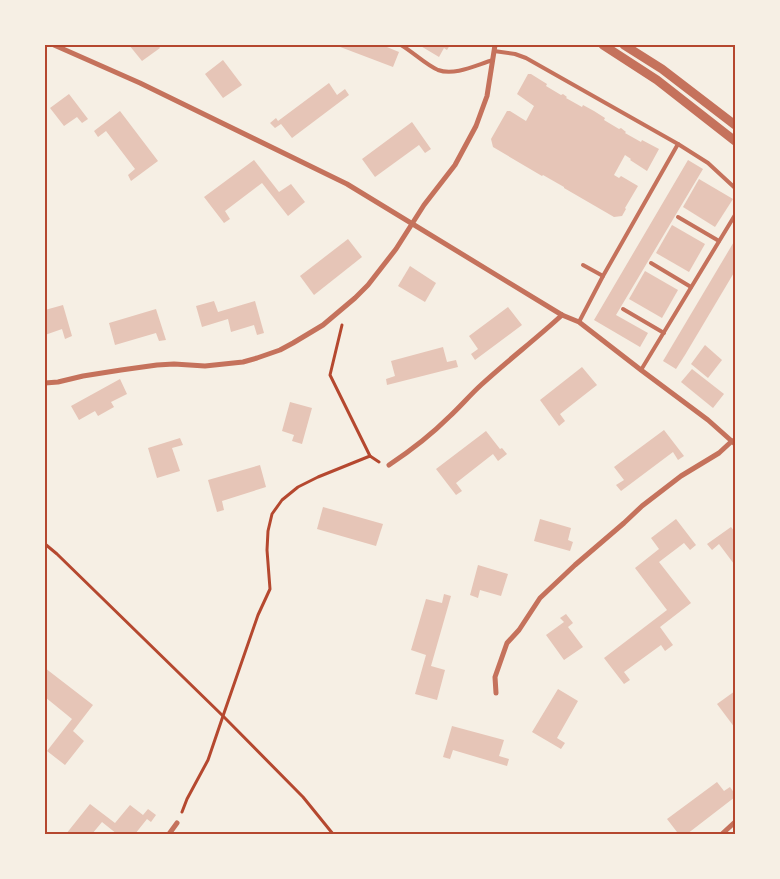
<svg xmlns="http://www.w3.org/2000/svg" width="780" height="879" viewBox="0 0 780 879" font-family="'Nunito Sans',sans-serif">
<rect width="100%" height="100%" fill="#f6efe4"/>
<g fill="#e6c5b7">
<path d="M129 45H158L160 48 142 61Z"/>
<path d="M335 45H382L399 52 393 67Z"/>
<path d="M419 45H450L447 50 444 48 439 57Z"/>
<path d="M223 60 242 85 223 98 205 74Z"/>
<path d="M528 74H531L547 84 546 86 561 95 563 94 567 97 566 98 582 107 583 105 594 111 605 118 604 120 619 129 621 128 626 132 625 133 641 142 642 140 659 149 647 171 630 160 631 159 625 155 614 175 619 178 621 176 638 186 625 208 626 209 622 216 614 217 564 188V187L543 175 542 176 493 147 491 139 507 111H510L526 121 534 106 517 94Z"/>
<path d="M329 83 337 95 345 89 349 95 292 138 281 124 275 128 270 123 276 118 278 121Z"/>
<path d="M69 94 88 119 82 123 77 117 64 126 50 108Z"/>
<path d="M120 111 158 161 131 181 128 175 135 169 106 131 98 137 94 131Z"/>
<path d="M412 122 431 149 425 153 419 145 375 177 362 159Z"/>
<path d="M254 160 279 192 291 184 305 202 288 216 262 183 225 211 230 219 224 223 204 197Z"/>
<path d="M688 160 703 169 616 315 648 333 640 347 594 320Z"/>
<path d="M699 179 733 199 715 227 683 207Z"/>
<path d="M672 225 705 244 689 272 656 253Z"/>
<path d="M348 239 362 257 314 295 300 276Z"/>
<path d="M735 240V271L685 355 676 369 663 361Z"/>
<path d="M410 266 436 283 425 302 398 286Z"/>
<path d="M645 271 678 290 662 318 629 299Z"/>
<path d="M214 301 218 312 255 301 264 333 257 335 254 325 231 332 228 319 202 327 196 306Z"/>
<path d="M63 305 72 336 65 339 62 329 45 335V310Z"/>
<path d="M508 307 522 325 475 360 471 354 478 349 469 336Z"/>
<path d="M156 309 166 340 159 341 156 333 115 345 109 323Z"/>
<path d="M705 345 722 360 708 378 691 364Z"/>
<path d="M443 347 447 362 456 360 458 367 387 385 386 379 395 376 391 361Z"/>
<path d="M582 367 597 385 560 414 565 421 559 426 540 400Z"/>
<path d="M692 369 724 394 713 408 681 382Z"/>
<path d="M120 379 127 394 111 402 114 407 98 416 95 411 79 420 71 406Z"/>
<path d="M290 402 312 408 302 444 292 441 294 435 282 431Z"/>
<path d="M664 430 684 456 678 460 673 452 621 491 616 485 624 480 614 467Z"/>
<path d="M486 431 500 449 502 448 507 454 498 461 493 454 456 483 462 491 456 495 436 469Z"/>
<path d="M180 438 183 445 172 448 180 471 157 478 148 448Z"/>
<path d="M260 465 266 487 222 501 224 510 217 512 208 480Z"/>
<path d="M323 507 383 524 376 546 317 529Z"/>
<path d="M540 519 571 528 568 540 573 542 570 551 534 541Z"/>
<path d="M676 519 696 545 690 550 684 543 659 562 691 603 660 627 673 645 665 651 661 645 624 672 630 680 624 684 604 658 667 610 635 568 659 549 651 538Z"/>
<path d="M731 527 735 532V563L734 564 719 544 712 550 707 544Z"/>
<path d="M478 565 508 574 501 596 480 590 478 598 470 595Z"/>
<path d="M444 594 451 596 431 666 445 670 437 700 415 694 426 655 411 650 426 599 442 603Z"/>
<path d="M566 614 573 623 568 627 583 647 564 660 546 635 564 622 560 618Z"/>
<path d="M45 668 93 705 73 731 84 741 65 765 47 751 72 719 45 697Z"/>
<path d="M558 689 578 701 557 738 565 743 561 749 532 732Z"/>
<path d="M735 691V728L717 704Z"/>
<path d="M452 726 504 740 499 756 509 759 507 766 453 750 450 759 443 757Z"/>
<path d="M717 782 724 791 730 787 735 794V797L687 834H675L677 832 667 819Z"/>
<path d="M90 804 115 823 130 805 143 815 148 809 156 815 151 822 147 819 135 834H117L102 822 92 834H66Z"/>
</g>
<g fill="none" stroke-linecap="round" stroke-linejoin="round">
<g stroke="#b5482f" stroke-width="3">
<path d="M342 325 330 375 370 456"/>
<path d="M45 544 57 554 223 716 303 797 333 834"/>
<path d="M182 812 187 799 208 760 223 716 258 615 270 589 267 550 268 531 272 514 282 500 298 487 318 477 370 456 379 462"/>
</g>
<g stroke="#c5725c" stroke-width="4">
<path d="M401 45C413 52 426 65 438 70 455 76 476 65 493 60"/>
<path d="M494 51 515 54 526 58 678 144 708 163 735 188"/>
<path d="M678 217 719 241"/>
<path d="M651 263 691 287"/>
<path d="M583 265 603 276"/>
<path d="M623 309 664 333"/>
<path d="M579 322 603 276 678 144"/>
<path d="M641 370 735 215"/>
</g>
<g stroke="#c5725c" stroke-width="5">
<path d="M54 45 140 83 347 184 562 315 579 322 641 370 708 420 735 444"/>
<path d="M45 383 58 382 83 376 121 370 157 365 174 364 205 366 243 362 257 358 280 350 293 343 323 325 355 298 368 285 396 249 424 205 455 165 476 126 487 96 495 45"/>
<path d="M389 465C410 451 431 435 449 417 460 407 470 395 481 385 507 361 536 339 562 315"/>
<path d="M496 693 495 677 507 643 519 630 540 598 575 565 624 523 642 506 681 476 719 453 732 441"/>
<path d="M169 834 177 823"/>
<path d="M722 834 735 822"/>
</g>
<g stroke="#c5725c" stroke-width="9">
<path d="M603 45 657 80 735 141"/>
<path d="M624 45 662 69 735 125"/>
</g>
</g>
<rect width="780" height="879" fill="none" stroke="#f6efe4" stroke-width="92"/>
<rect x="46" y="46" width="688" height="787" fill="none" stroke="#b5482f" stroke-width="2"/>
</svg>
